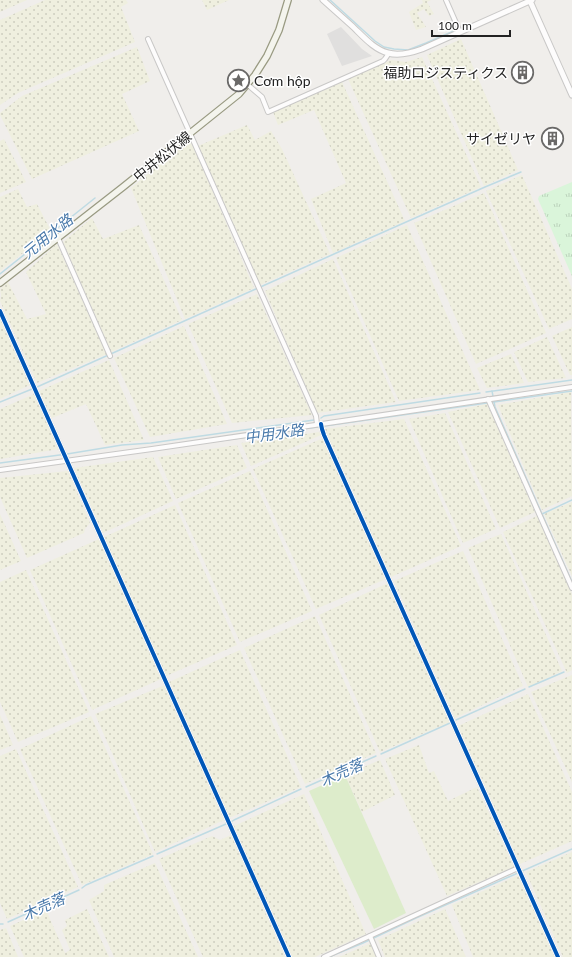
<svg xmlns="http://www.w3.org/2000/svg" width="572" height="957" viewBox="0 0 572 957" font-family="Lato,'Noto Sans JP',sans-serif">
<defs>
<pattern id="farmland-dots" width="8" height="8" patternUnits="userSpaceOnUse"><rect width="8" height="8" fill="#efefdf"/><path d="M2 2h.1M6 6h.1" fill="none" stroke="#cdcdbf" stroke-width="1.8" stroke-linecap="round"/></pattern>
<pattern id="park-tufts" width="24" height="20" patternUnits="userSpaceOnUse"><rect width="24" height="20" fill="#daf5da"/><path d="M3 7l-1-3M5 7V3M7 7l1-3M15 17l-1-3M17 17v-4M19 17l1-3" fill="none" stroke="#bbd2bb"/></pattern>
</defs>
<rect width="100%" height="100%" fill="#f0eeeb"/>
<g fill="url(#farmland-dots)">
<path d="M0 0H27L0 12Z"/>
<path d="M45 0H126L128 3 121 7 135 42 18 93 0 105V20Z"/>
<path d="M202 0H229L207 10Z"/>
<path d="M422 0H431L427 2 434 14 429 16 424 9 417 13 426 27 416 30 409 12 423 3Z"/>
<path d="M461 39 518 170 484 186 427 55Z"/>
<path d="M137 47 150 81 122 94 139 131 32 179 0 115V113L22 96Z"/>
<path d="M422 57 481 187 411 218 348 79 391 60 406 62Z"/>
<path d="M342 82 405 221 333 253 311 199 346 183 314 110 278 125 273 112Z"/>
<path d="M247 125 255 140 271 131 282 149 330 254 260 285 198 146Z"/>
<path d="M4 139 26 182 0 193V141Z"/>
<path d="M187 142H190L195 150 254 288 185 319 131 188Z"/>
<path d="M522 175 572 289V319L549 329 486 191Z"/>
<path d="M18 189 27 207 37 204 51 231 0 271V197Z"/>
<path d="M484 193 546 333 476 364 414 223Z"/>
<path d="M92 218 103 239 139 225 182 320 111 352 63 242Z"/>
<path d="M407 225 480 390 399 401 336 258Z"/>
<path d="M57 244 107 354 37 383 0 301 1 295 0 289 8 282 27 319 46 314 26 272Z"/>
<path d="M333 259 396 402 317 413 265 291Z"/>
<path d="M257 294 312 415 232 423 188 324Z"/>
<path d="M0 318 30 385 0 399Z"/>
<path d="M184 326 227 424 150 437 114 358Z"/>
<path d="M572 327V375H570L552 336Z"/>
<path d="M547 337 566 378 528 382 514 352Z"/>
<path d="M511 354 524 383 487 388 477 368Z"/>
<path d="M109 360 144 440 105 445 86 404 52 418 39 391Z"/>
<path d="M571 392 572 496 542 510 498 405Z"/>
<path d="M34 394 59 449 0 459V409Z"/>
<path d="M487 404 535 512 500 528 448 412Z"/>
<path d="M445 413 496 529 463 543 409 419Z"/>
<path d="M404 419 461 546 391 577 325 429Z"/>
<path d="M319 432 321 435 251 466 241 443Z"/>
<path d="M323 438 386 579 316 609 253 469Z"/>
<path d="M237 445 247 468 176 499 158 457Z"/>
<path d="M153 457 173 501 103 533 74 468Z"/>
<path d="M68 471 90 523 85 529 84 533 27 558 0 497V478Z"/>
<path d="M250 471 312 611 240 642 178 503Z"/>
<path d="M572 502V576L544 514Z"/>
<path d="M175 505 237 645 166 676 104 537Z"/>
<path d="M0 514 21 561 0 570Z"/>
<path d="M537 516 572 594V670L567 673 503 532Z"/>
<path d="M501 534 562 671 528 687 468 548Z"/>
<path d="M99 539 161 679 92 710 30 570Z"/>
<path d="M463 551 523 686 455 718 394 581Z"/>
<path d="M26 570 89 712 18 742 0 702V582Z"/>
<path d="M388 583 450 722 380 752 319 615Z"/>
<path d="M315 616 376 753 305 784 244 648Z"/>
<path d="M240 650 301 787 229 818 169 682Z"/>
<path d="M572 675V782L531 692Z"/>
<path d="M165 685 224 820 155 852 95 714Z"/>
<path d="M528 694 572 792V841L520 864 458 726Z"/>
<path d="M0 715 13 745 0 750Z"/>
<path d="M91 716 153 854 82 885 20 749Z"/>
<path d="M419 745 429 773 434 771 448 801 477 787 514 867 447 896 385 759Z"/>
<path d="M16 749 78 887 7 919 0 903V756Z"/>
<path d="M380 760 395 795 362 812 345 775Z"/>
<path d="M304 794 366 934 315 957H292L234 826Z"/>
<path d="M231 835 285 957H203L159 859 212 836 220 840Z"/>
<path d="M572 852V957H563L526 872Z"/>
<path d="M155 863 198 957H114L89 900 104 891V885Z"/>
<path d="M519 875 555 957H473L452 905Z"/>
<path d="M87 909 109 957H24L10 926 46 910 65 953 70 950 62 930 67 926 65 920Z"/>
<path d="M445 909 466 957H385L378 940Z"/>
<path d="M6 928 18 957H0V930Z"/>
<path d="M371 943 377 957H339Z"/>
</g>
<path fill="#ddeccb" d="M345 775 406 913 374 929 309 791Z"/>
<path fill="url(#park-tufts)" d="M572 182V276L538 199 539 196Z"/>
<path fill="#e0dfde" d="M341 27 362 49 372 56 342 66 327 34Z"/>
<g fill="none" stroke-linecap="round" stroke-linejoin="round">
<g stroke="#bfdbe3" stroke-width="1.5">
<path d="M330 0 375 41 384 47 394 49 408 50 426 43 456 30 449 11"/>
<path d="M0 274 95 198"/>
<path d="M492 391 495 407 542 514 572 500"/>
<path d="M486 392 572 380"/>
<path d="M0 402 37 387 334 254 485 187 521 172"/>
<path d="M321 418 324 416 480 393"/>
<path d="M219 441 572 391"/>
<path d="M0 463 67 454 122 445 151 443 314 420"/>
<path d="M542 514 572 582"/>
<path d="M529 687 564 672"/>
<path d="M456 720 525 689"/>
<path d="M381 754 450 723"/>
<path d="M306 787 376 756"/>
<path d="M231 822 234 820 301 789"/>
<path d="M157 854 226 824"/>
<path d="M82 888 86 885 153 856"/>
<path d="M8 922 79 890"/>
<path d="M0 924H3"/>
<path d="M329 957 363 943 416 918 572 849"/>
</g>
<defs>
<g id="minor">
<path d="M446 0 460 32"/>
<path d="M148 39 316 416 317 424"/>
<path d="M248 85 262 97 268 112 383 61 385 59 389 53"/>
<path d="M58 238 110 356"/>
<path d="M0 311 289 957"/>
<path d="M488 399 572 588"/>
<path d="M321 424 322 429 324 435 558 957"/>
<path d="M0 470 152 449 572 387"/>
<path d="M370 936 379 957"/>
<path d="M324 957 518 868"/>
</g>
<g id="tertiary">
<path d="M323 0C332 8 342 17 351 25 362 35 373 49 388 53 399 56 411 53 422 49L532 0"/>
<path d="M530 1 572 95"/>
</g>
<path id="secondary" d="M0 283 123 187 239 94 255 75 267 56 279 30 288 0"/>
</defs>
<use href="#minor" stroke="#c9c8c7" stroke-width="6"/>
<use href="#tertiary" stroke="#c9c8c7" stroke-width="7"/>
<use href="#secondary" stroke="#999a82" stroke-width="8"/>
<use href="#minor" stroke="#fdfcfc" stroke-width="4"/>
<use href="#tertiary" stroke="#fdfcfc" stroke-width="5"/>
<use href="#secondary" stroke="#f4f4ed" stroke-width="5.5"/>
<defs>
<g id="cycleway">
<path d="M0 311 289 957"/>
<path d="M321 424 322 429 324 435 558 957"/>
</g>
</defs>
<use href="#cycleway" stroke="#fff" stroke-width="6"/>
<use href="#cycleway" stroke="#0057b8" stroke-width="4"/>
</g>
<defs>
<symbol id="building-ring" viewBox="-11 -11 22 22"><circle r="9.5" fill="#fff" stroke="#6a6968" stroke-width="1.5"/><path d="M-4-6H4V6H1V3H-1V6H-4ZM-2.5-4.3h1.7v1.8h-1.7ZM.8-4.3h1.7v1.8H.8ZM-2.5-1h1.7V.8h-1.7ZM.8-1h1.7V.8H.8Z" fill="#6a6968"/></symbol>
<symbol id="sight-ring" viewBox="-11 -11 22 22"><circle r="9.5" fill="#fff" stroke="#6a6968" stroke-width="1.5"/><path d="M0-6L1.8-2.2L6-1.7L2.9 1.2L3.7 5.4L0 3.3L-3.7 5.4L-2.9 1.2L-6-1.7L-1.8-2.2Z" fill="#6a6968"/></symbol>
</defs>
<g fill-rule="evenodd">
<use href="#building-ring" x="510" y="60" width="25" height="25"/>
<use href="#sight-ring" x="226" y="68" width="25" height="25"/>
<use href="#building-ring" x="540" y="126" width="25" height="25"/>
</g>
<g text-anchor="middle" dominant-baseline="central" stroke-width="3" stroke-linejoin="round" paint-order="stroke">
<g font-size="14" fill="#222" stroke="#fff" text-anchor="end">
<text x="508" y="72">福助ロジスティクス</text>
<text x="254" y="80" text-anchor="start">Cơm hộp</text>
<text x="536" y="138">サイゼリヤ</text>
</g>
<g font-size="14" fill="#222" stroke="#fff">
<text transform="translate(162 156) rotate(-39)">中井松伏線</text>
</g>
<g font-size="15" font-style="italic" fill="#4a7aab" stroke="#fff">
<text transform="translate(47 236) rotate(-39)">元用水路</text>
<text transform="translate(274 433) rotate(-8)">中用水路</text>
<text transform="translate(341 772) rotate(-24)">木売落</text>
<text transform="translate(43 906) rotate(-24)">木売落</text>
</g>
</g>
<path d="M432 30v6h78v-6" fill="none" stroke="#222222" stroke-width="2"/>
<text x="438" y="30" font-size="12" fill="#222222" stroke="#ffffff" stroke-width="3" paint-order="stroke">100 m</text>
</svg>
